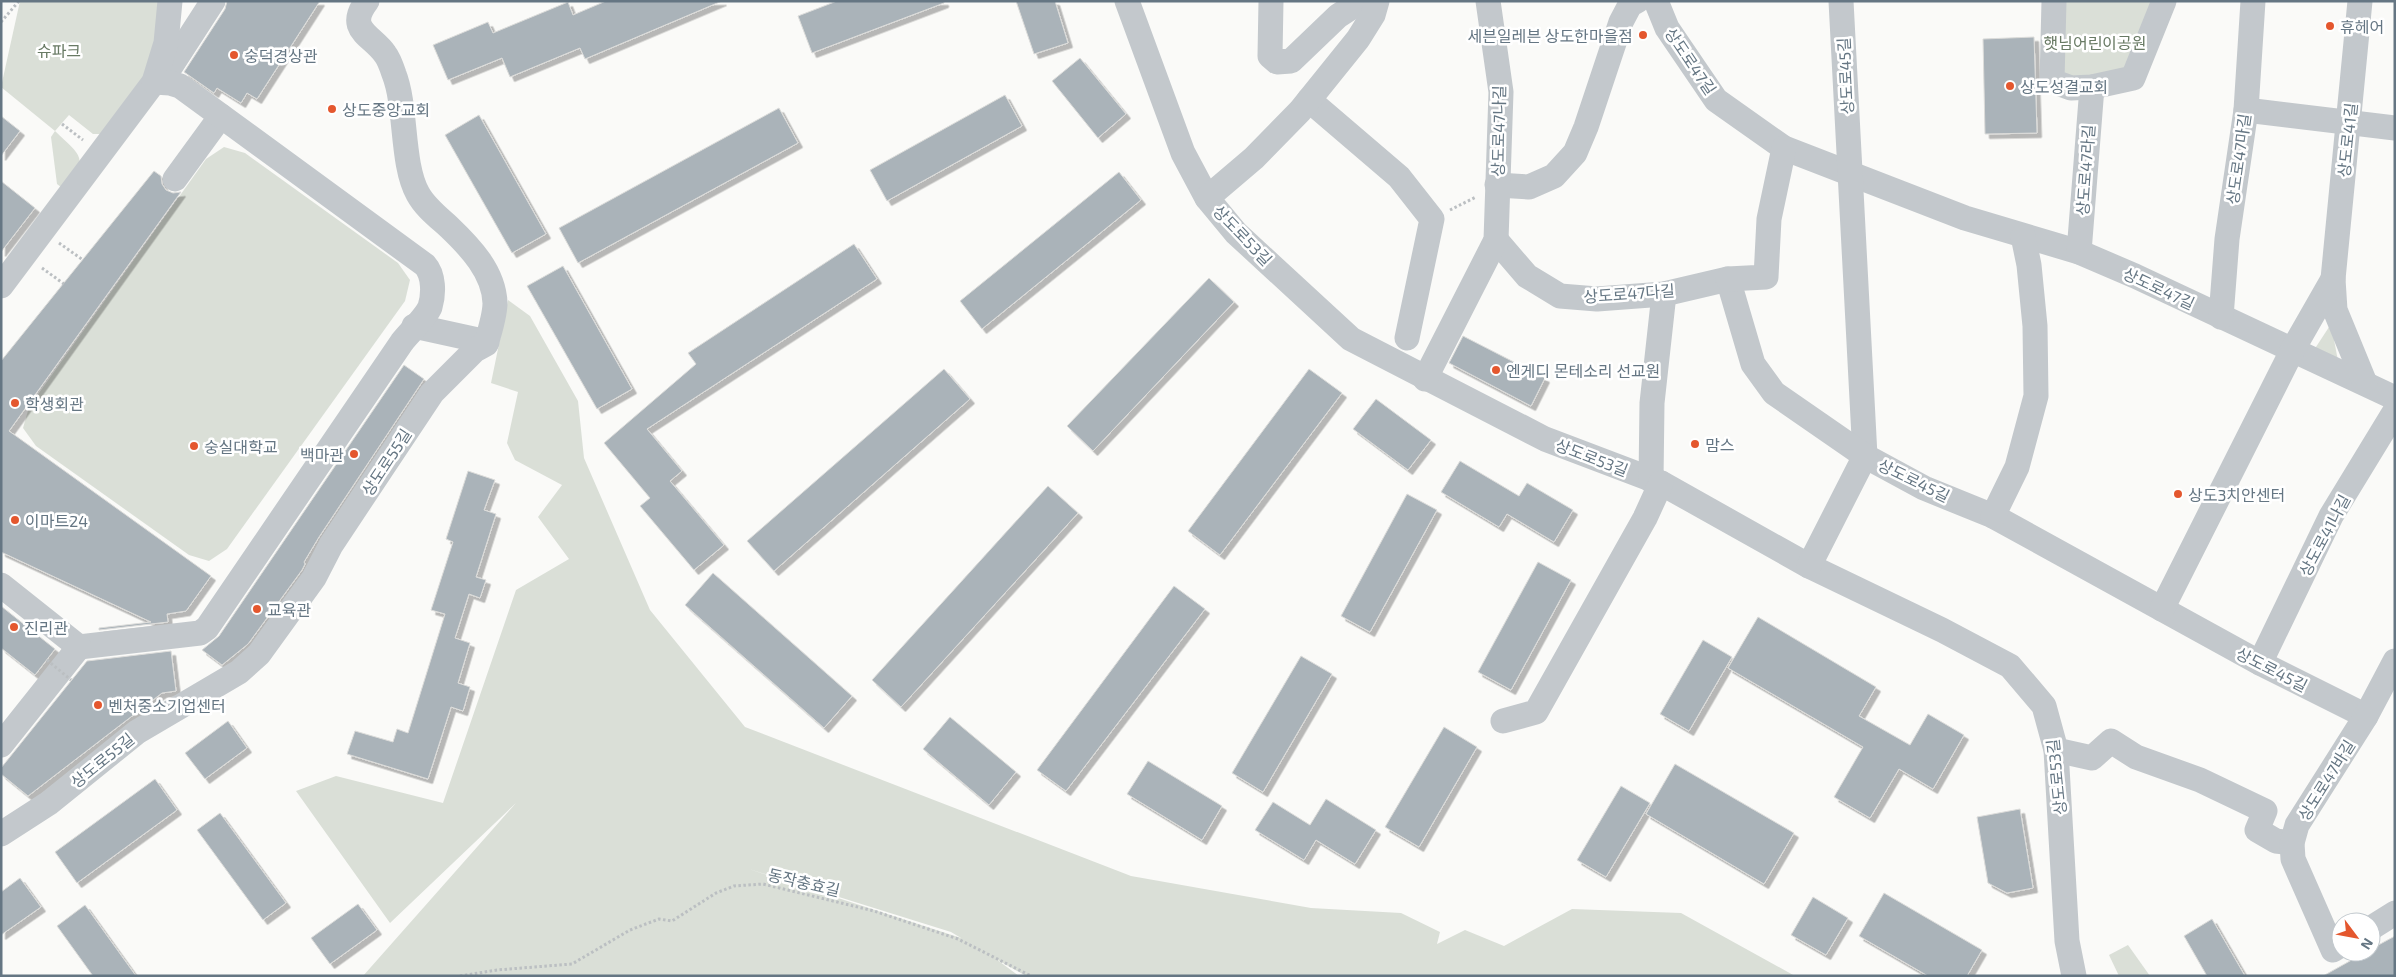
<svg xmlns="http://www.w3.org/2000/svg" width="2396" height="977" viewBox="0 0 2396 977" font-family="'Exo 2','Noto Sans KR',sans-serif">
<defs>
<filter id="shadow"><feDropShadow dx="4.5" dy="4.5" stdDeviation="0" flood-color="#0004"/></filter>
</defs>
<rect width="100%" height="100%" fill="#fafaf8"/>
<g fill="#dadfd7" fill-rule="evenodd">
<path d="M20 1H163L150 69 101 134H93L69 115 55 131C81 156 90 158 65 190L57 184 51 137 55 131 1 87Z"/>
<path d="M2054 1H2163L2130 75 2052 81Z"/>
<path d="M224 147 245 153 398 263 410 280 405 301 227 549 209 561 189 555 36 446 23 428 29 407 206 159Z"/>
<path d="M508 300 530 316 578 401 584 458 650 610 745 727 1131 876 1311 908 1401 913 1440 932 1437 944 1465 930 1504 946 1572 909 1681 913 1795 976H1026L996 959 1019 976H363L516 803 390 923 296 791 336 776 443 803 516 590 569 559 538 517 562 485 515 460 507 443 518 392 491 383ZM749 869 951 932 961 938Z"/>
<path d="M2331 324 2339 366 2314 350Z"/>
<path d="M2128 945 2150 976H2119L2109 955Z"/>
</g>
<g fill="#aab3b9" stroke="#dcdcda" filter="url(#shadow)">
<path d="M227 1H320L257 99 247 93 241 103 217 88 214 93 184 72 225 9Z"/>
<path d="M606 1H722L585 59 580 48 510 77 502 58 448 80 433 45 488 22 493 33 568 2 573 15Z"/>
<path d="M837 1H944V3L812 53 798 16Z"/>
<path d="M1016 1H1055L1068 43 1034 54Z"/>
<path d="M2034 37 2037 133 1985 134 1983 39Z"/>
<path d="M1080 58 1126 114 1098 138 1052 81Z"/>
<path d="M1005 95 1022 126 887 201 870 170Z"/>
<path d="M779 108 798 143 578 263 559 228Z"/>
<path d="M479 115 546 234 512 253 445 135Z"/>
<path d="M1 116 20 131 1 156Z"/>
<path d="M154 171 161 176 162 184 166 190 173 193 181 192 9 431 211 576 186 611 167 614 168 622 99 630V628L151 622 1 552V361Z"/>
<path d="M1119 172 1141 200 982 329 960 301Z"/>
<path d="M1 181 35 208 1 252Z"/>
<path d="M854 244 877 279 647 429 682 471 670 481 724 545 694 570 640 506 650 498 604 443 696 364 688 353Z"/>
<path d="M563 266 632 389 597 409 527 286Z"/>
<path d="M1209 278 1234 302 1093 451 1067 426Z"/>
<path d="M1463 336 1545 378 1531 406 1449 363Z"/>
<path d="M404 365 424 379 319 537 304 562 305 564 302 570 248 644 222 665 202 650 219 636Z"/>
<path d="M944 369 970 399 774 571 747 541Z"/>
<path d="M1309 369 1342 393 1220 555 1188 531Z"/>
<path d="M1376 399 1431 440 1408 470 1353 429Z"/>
<path d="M1460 461 1519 496 1527 483 1573 510 1554 542 1507 514 1499 527 1441 492Z"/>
<path d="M468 471 495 480 484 510 496 514 476 577 486 580 480 598 469 594 455 638 470 643 458 683 470 687 463 711 451 707 428 779 347 754 355 731 393 742 397 729 408 733 445 614 431 610 453 542 446 539Z"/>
<path d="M1048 486 1078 513 901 707 872 680Z"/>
<path d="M1407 494 1437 510 1370 632 1341 616Z"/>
<path d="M1538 562 1571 580 1511 690 1478 672Z"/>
<path d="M713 573 852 696 824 728 685 605Z"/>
<path d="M1174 586 1205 609 1066 791 1037 770Z"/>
<path d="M1 606 55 649 35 675 1 648Z"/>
<path d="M1758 617 1876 687 1859 716 1910 745 1928 714 1964 735 1933 789 1899 769 1870 818 1834 797 1863 747 1728 668Z"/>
<path d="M1703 640 1732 657 1689 731 1660 714Z"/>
<path d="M171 651 176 691 162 693 28 796 1 774V768L87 661Z"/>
<path d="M1301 656 1332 674 1263 792 1232 773Z"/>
<path d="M950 717 1016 772 989 805 923 749Z"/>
<path d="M228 721 247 748 205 779 185 753Z"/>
<path d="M1444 727 1477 747 1419 847 1385 827Z"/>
<path d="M1148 761 1222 806 1202 840 1127 794Z"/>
<path d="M1675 764 1794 833 1764 884 1646 814Z"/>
<path d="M155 779 177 810 77 883 55 852Z"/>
<path d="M1621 786 1650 803 1606 877 1577 860Z"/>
<path d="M1326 799 1376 830 1355 864 1316 840 1304 860 1255 830 1273 802 1310 825Z"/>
<path d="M2020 809 2033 888 2007 893 1988 883 1977 817Z"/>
<path d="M220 813 286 903 263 920 197 830Z"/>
<path d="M20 878 41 907 1 935V892Z"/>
<path d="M1884 893 1982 950 1967 976H1928L1859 936Z"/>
<path d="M1813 897 1848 918 1826 955 1791 935Z"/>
<path d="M358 904 377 930 330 964 311 938Z"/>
<path d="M85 905 136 976H93L57 926Z"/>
<path d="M2212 919 2245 976H2207L2184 936Z"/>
<path d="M2395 936V976H2323L2366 952H2371V949Z"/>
</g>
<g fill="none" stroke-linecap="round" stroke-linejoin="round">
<g stroke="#bbbfc2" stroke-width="3" stroke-dasharray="2.5 2.5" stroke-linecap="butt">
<path d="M1 22 19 1"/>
<path d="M62 124 83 140"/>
<path d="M1450 210 1476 197"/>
<path d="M59 243 83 260"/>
<path d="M42 268 64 284"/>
<path d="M460 976 497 970 572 964 630 930 659 919 672 921 716 893 734 886 763 884 874 911 958 939 1031 976"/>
</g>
<g stroke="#c3c8cc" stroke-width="25">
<path d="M1127 1 1183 153 1207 198 1236 233 1351 339 1545 439 1661 483 1809 566 1942 630 2010 666 2044 706 2056 750 2067 941 2074 976"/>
<path d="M1271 1 1270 56 1277 62 1291 61 1338 16 1361 1"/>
<path d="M1656 1 1667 28 1716 100 1784 148 1965 218 2079 252 2135 276 2395 398"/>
<path d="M1841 1 1865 456 1924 488 1993 516 2260 663 2366 716"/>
<path d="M2054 1 2052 81 2071 88 2092 87 2133 78 2164 1"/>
<path d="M2360 1 2333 279 2335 310 2365 383"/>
<path d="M171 66 213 1"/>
<path d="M1309 100 1399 177 1432 219 1407 338"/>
<path d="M2246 110 2395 128"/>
<path d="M175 179 221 116"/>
<path d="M1497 185 1529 187 1554 176 1575 153 1586 127 1621 22 1630 5 1637 1"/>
<path d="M1207 198 1254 158 1300 111 1358 39 1373 15 1377 1"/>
<path d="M1496 240 1527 276 1560 296 1597 299 1664 294 1728 279 1753 364 1774 393 1865 456 1809 566"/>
<path d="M2079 252 2092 87"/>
<path d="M1728 279 1766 277 1769 219 1784 148"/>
<path d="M1 286 154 82 166 43 170 1"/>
<path d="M2221 317 2227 239 2246 110 2253 1"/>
<path d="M414 326 487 342"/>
<path d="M1425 379 1496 240 1501 92 1488 1"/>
<path d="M1651 480 1652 403 1664 294"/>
<path d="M1993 516 2017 467 2036 396 2035 326 2029 265 2023 236"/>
<path d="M1 585 79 647 200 633 207 628 402 342C409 333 426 317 430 307 434 294 434 275 425 265L180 86 170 83 154 82"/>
<path d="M2162 609 2293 349 2333 279"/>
<path d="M2260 663 2331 516 2395 411"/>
<path d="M1503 721 1536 712 1645 518 1661 483"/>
<path d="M1 745 79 647"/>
<path d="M2056 750 2092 758 2111 741 2136 757 2200 780 2265 811 2257 830 2276 841 2292 843"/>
<path d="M1 834 49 803 137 732 239 672 259 654 314 578 331 545 432 393 475 350 486 344C490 331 495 315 495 303 494 272 470 247 449 227 438 217 425 207 418 194 401 164 407 107 394 74 392 68 389 59 385 54 372 35 345 30 367 1"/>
<path d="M2371 928 2395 913"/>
<path d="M2341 945 2333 950 2293 859 2292 843 2297 825 2366 716 2395 661"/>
</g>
<path stroke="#bbbfc2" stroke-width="3" stroke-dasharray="2.5 2.5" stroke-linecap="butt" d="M47 660 71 680"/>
</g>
<g fill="#e4572e" stroke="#fff" stroke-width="2">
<circle cx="2330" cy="26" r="5"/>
<circle cx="1643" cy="35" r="5"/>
<circle cx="234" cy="55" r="5"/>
<circle cx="2010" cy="86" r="5"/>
<circle cx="332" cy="109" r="5"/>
<circle cx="1496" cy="370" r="5"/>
<circle cx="15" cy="403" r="5"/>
<circle cx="1695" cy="444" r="5"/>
<circle cx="194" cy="446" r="5"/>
<circle cx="354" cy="454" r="5"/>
<circle cx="2178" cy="494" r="5"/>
<circle cx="15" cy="520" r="5"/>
<circle cx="257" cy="609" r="5"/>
<circle cx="14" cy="627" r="5"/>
<circle cx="98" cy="705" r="5"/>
</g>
<g text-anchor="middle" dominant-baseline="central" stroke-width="5" stroke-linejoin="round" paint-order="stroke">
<g font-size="16" fill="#657683" stroke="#fff" text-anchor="start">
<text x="2340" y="26">휴헤어</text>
<text x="1633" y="35" text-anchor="end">세븐일레븐 상도한마을점</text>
<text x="244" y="55">숭덕경상관</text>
<text x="2020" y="86">상도성결교회</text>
<text x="342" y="109">상도중앙교회</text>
<text x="1506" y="370">엔게디 몬테소리 선교원</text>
<text x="25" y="403">학생회관</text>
<text x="1705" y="444">맘스</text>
<text x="204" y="446">숭실대학교</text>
<text x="344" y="454" text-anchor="end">백마관</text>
<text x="2188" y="494">상도3치안센터</text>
<text x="25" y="520">이마트24</text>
<text x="267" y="609">교육관</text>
<text x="24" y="627">진리관</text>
<text x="108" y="705">벤처중소기업센터</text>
</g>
<g font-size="16" fill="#687a64" stroke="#fff">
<text x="2095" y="42">햇님어린이공원</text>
<text x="59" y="50">슈파크</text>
</g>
<g font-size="16" fill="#657683" stroke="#fff">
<text transform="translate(1691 61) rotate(56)">상도로47길</text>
<text transform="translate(1845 76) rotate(-93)">상도로45길</text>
<text transform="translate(1498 131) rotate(-89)">상도로47나길</text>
<text transform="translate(2347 140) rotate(-84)">상도로41길</text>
<text transform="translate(2238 159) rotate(-82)">상도로47마길</text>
<text transform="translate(2085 170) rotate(-86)">상도로47라길</text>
<text transform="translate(1243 235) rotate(46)">상도로53길</text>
<text transform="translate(2159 288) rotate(25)">상도로47길</text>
<text transform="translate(1629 293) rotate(-4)">상도로47다길</text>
<text transform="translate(1592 457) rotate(21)">상도로53길</text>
<text transform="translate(386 462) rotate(-57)">상도로55길</text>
<text transform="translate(1914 480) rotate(26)">상도로45길</text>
<text transform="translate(2324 535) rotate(-62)">상도로41나길</text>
<text transform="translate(2272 669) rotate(27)">상도로45길</text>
<text transform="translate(102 760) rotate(-39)">상도로55길</text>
<text transform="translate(2056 777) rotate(-96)">상도로53길</text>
<text transform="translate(2326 780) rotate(-58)">상도로47바길</text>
<text transform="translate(804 882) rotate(13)">동작충효길</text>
</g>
</g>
<rect width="2396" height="977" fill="none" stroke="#657683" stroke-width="5"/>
<g transform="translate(2356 937) rotate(122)"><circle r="24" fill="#ffffff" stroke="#c1c8cd"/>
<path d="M0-4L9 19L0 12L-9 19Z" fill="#e4572e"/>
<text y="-8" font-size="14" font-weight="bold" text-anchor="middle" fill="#657683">N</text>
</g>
</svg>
